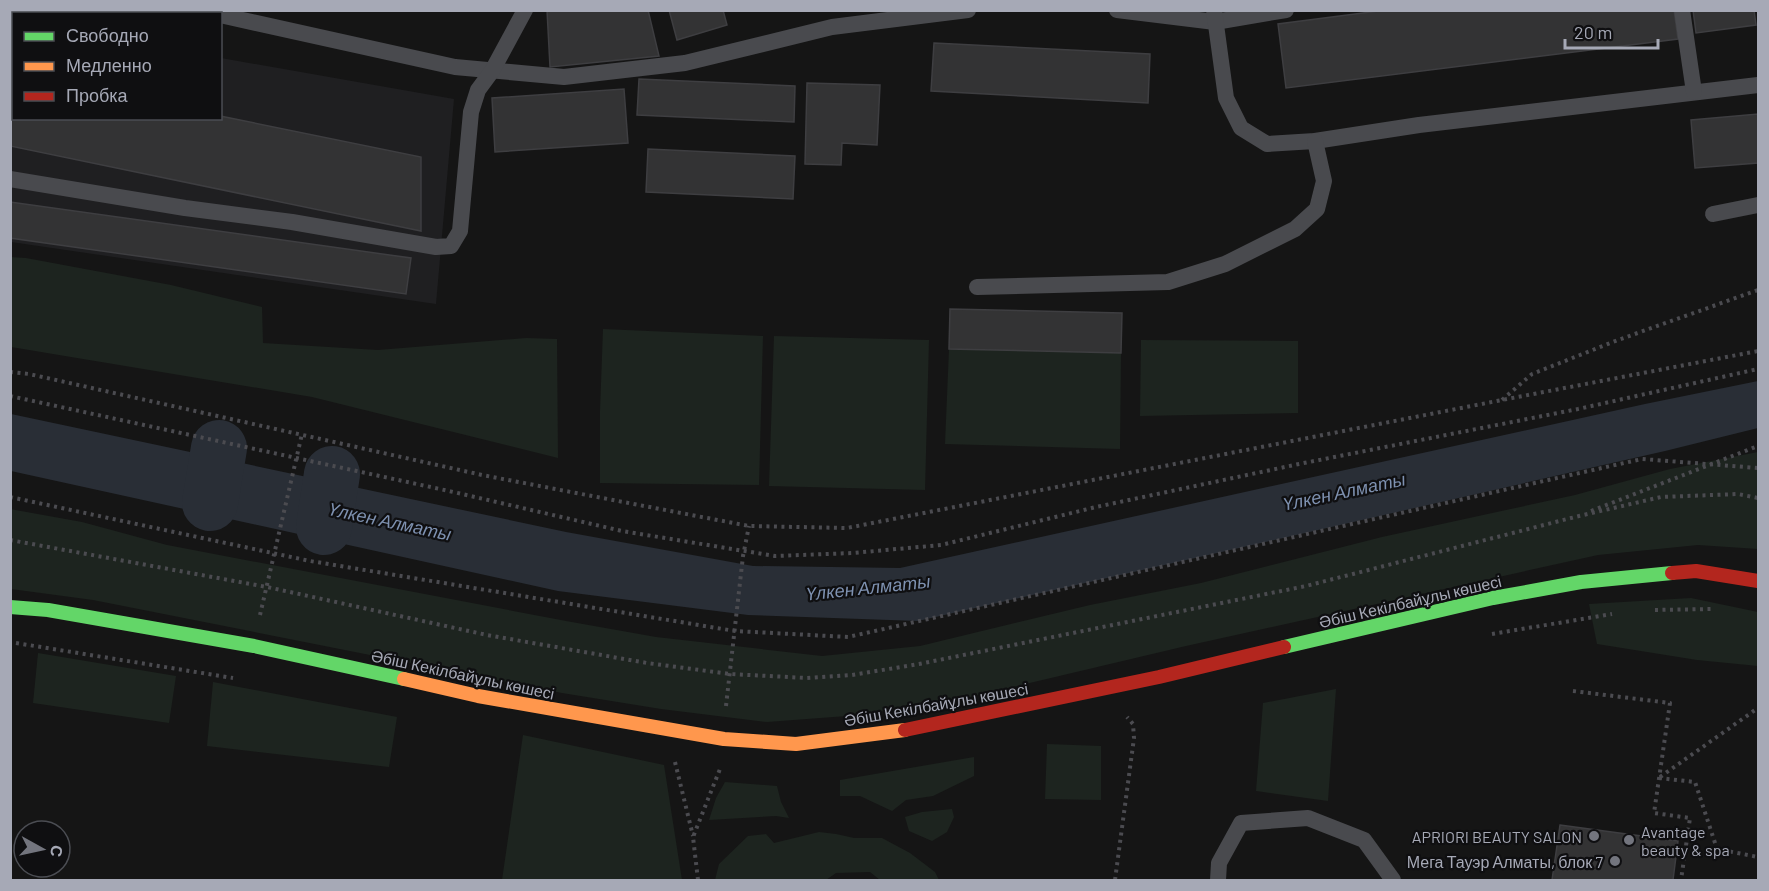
<svg xmlns="http://www.w3.org/2000/svg" width="1769" height="891" viewBox="0 0 1769 891" font-family="Barlow,sans-serif">
<rect width="100%" height="100%" fill="#151515"/>
<path fill="#1f1f21" d="M13 43 14 118H220L221 58 454 99 436 304 11 242 10 45Z"/>
<g fill="#1d241f">
<path d="M10 257 26 258 171 285 262 307 263 343 378 350 526 338 557 339 558 458 312 397 11 347Z"/>
<path d="M603 329 763 336 759 485 600 483V411Z"/>
<path d="M774 336 929 340 925 490 769 486Z"/>
<path d="M1141 340 1298 341V413L1140 416Z"/>
<path d="M949 349 1121 353 1120 449 945 444Z"/>
<path d="M1758 452V549L1698 545 1598 555 1186 646 970 697 860 715 767 722 661 709 562 693 93 600 11 589 10 509 82 522 167 545 566 621 656 637 822 656 920 646 1090 605 1201 583 1382 537 1575 495 1670 469Z"/>
<path d="M1691 598 1758 612V666L1697 660 1597 644 1589 604Z"/>
<path d="M38 653 176 676 169 723 33 703Z"/>
<path d="M213 682 397 717 389 767 207 746Z"/>
<path d="M1336 689 1328 801 1256 791 1263 703Z"/>
<path d="M523 735 664 765 682 880H502Z"/>
<path d="M1047 744 1101 746V800L1045 799Z"/>
<path d="M974 757V776L933 796 906 800 892 811 860 796H840V780Z"/>
<path d="M725 782 777 786 781 802 789 818 776 816 709 820 716 798Z"/>
<path d="M952 809 954 817 947 832 932 841 909 831 905 817 922 812Z"/>
<path d="M819 832 836 834 854 838H882L910 853 935 872 939 880H880L870 872 836 873 826 880H715L719 864 748 836 766 834 774 843Z"/>
</g>
<path fill="#292e36" d="M1758 381V428L1665 451 918 621 748 615 558 591 11 471V414L566 532 753 566 900 568 1645 404Z"/>
<g fill="none" stroke-linecap="round" stroke-linejoin="round">
<g stroke="#292e36" stroke-width="56">
<path d="M210 503 219 448"/>
<path d="M324 527 332 474"/>
</g>
</g>
<g fill="#333334" stroke="#3e3e41" stroke-width="1.5">
<path d="M547 10H648L659 56 550 67Z"/>
<path d="M669 10H723L727 25 677 40Z"/>
<path d="M1386 10H1674L1678 39 1286 88 1278 24Z"/>
<path d="M1693 10H1754L1756 25 1696 33Z"/>
<path d="M934 43 1150 54 1148 103 931 91Z"/>
<path d="M10 79H14V118H220V116L421 157V231L10 146Z"/>
<path d="M639 79 795 86 794 122 637 115Z"/>
<path d="M807 83 880 85 877 145 842 143 841 165 805 164Z"/>
<path d="M624 89 628 143 495 152 492 98Z"/>
<path d="M1758 114V163L1695 168 1691 120Z"/>
<path d="M648 149 795 156 793 199 646 192Z"/>
<path d="M10 202 411 258 406 294 10 238Z"/>
<path d="M950 309 1122 313 1121 353 949 349Z"/>
<path d="M1560 825 1678 841 1673 880H1552Z"/>
</g>
<g fill="none" stroke-linecap="round" stroke-linejoin="round">
<g stroke="#4b4b50" stroke-width="4" stroke-dasharray="3 4.5" stroke-linecap="butt">
<path d="M10 372 29 374 482 475 749 526 847 528 1502 400 1758 351"/>
<path d="M10 396 449 491 622 531 775 556 853 553 941 545 1096 507 1299 464 1578 409 1758 369"/>
<path d="M1502 400 1532 374 1618 340 1758 290"/>
<path d="M10 497 310 561 735 631 848 637 1642 459 1758 468"/>
<path d="M1591 511 1758 446"/>
<path d="M10 540 267 587 487 635 647 663 730 674 807 678 852 675 919 664 1306 586 1579 516 1661 497 1738 494 1758 498"/>
<path d="M1655 610 1711 609"/>
<path d="M260 615 302 434"/>
<path d="M1492 634 1612 614"/>
<path d="M16 643 233 678"/>
<path d="M1573 691 1670 703 1654 813 1690 818 1681 880"/>
<path d="M726 706 743 556 749 526"/>
<path d="M675 762 693 836"/>
<path d="M1660 777 1758 708"/>
<path d="M1659 778 1695 782 1717 849 1758 857"/>
<path d="M698 880 693 837 720 769"/>
<path d="M1115 880 1134 738 1133 724 1127 717"/>
</g>
<g stroke="#494a4e" stroke-width="16">
<path d="M201 10 215 14"/>
<path d="M1117 10 1215 22 1286 10"/>
<path d="M1214 10 1226 98 1241 128 1267 144 1315 141 1419 125 1758 85"/>
<path d="M1682 10 1694 92"/>
<path d="M220 15 455 67 564 77 685 63 832 27 968 10"/>
<path d="M10 179 185 208 292 222 436 247 451 246 460 231 471 112 478 90 492 71 525 10"/>
<path d="M1713 214 1758 205"/>
<path d="M977 287 1168 282 1225 264 1295 229 1317 209 1324 181 1315 141"/>
<path d="M1218 880 1219 863 1241 823 1308 818 1364 840 1393 880"/>
</g>
<g stroke="#63d668" stroke-width="14">
<path d="M10 607 48 610 254 646 404 679"/>
<path d="M1284 647 1493 598 1581 582 1672 573"/>
</g>
<path stroke="#ff974d" stroke-width="14" d="M404 679 478 696 724 739 796 744 905 730"/>
<g stroke="#b3261e" stroke-width="14">
<path d="M1672 573 1696 571 1758 581"/>
<path d="M905 730 1159 677 1284 647"/>
</g>
</g>
<g fill="#73757e" stroke="#0f0f11" stroke-width="2">
<circle cx="1594" cy="836" r="6"/>
<circle cx="1629" cy="840" r="6"/>
<circle cx="1615" cy="861" r="6"/>
</g>
<g text-anchor="middle" dominant-baseline="central" stroke-width="4.5" stroke-linejoin="round" paint-order="stroke">
<g font-size="16" fill="#a6a9b6" stroke="#0f0f11">
<text transform="translate(1410 601) rotate(-13)">Әбіш Кекілбайұлы көшесі</text>
<text transform="translate(463 674) rotate(12)">Әбіш Кекілбайұлы көшесі</text>
<text transform="translate(936 704) rotate(-10)">Әбіш Кекілбайұлы көшесі</text>
</g>
<g font-size="16" fill="#a6a9b6" stroke="#0f0f11" text-anchor="end">
<text x="1641" y="831" text-anchor="start">Avantage<tspan x="1641" dy="18">beauty &amp; spa</tspan></text>
<text x="1582" y="836">APRIORI BEAUTY SALON</text>
<text x="1603" y="861">Мега Тауэр Алматы, блок 7</text>
</g>
<g font-size="18" font-style="italic" fill="#7e91b0" stroke="#0f0f11">
<text transform="translate(1344 491) rotate(-12)">Үлкен Алматы</text>
<text transform="translate(390 521) rotate(12)">Үлкен Алматы</text>
<text transform="translate(868 587) rotate(-6)">Үлкен Алматы</text>
</g>
</g>
<rect width="1769" height="891" fill="none" stroke="#a6a9b6" stroke-width="24"/>
<rect x="12" y="12" width="210" height="108" fill="#0f0f11" stroke="#4b4d53" stroke-width="1.5"/>
<rect x="24" y="32" width="30" height="9" fill="#63d668" stroke="#4b4d53" stroke-width="1.5"/>
<text x="66" y="42" font-size="18" fill="#a6a9b6">Свободно</text>
<rect x="24" y="62" width="30" height="9" fill="#ff974d" stroke="#4b4d53" stroke-width="1.5"/>
<text x="66" y="72" font-size="18" fill="#a6a9b6">Медленно</text>
<rect x="24" y="92" width="30" height="9" fill="#b3261e" stroke="#4b4d53" stroke-width="1.5"/>
<text x="66" y="102" font-size="18" fill="#a6a9b6">Пробка</text>
<g transform="translate(42 849) rotate(98)"><circle r="28" fill="#0f0f11" stroke="#4b4d53" stroke-width="1.5"/>
<path d="M0-4.5L10 22L0 15L-10 22Z" fill="#73757e"/>
<text y="-9" font-size="16" font-weight="bold" text-anchor="middle" fill="#a6a9b6">С</text>
</g>
<path d="M1565 39v9h93v-9" fill="none" stroke="#a6a9b6" stroke-width="3"/>
<text x="1574" y="39" font-size="18" fill="#a6a9b6" stroke="#0f0f11" stroke-width="4.5" paint-order="stroke">20 m</text>
</svg>
